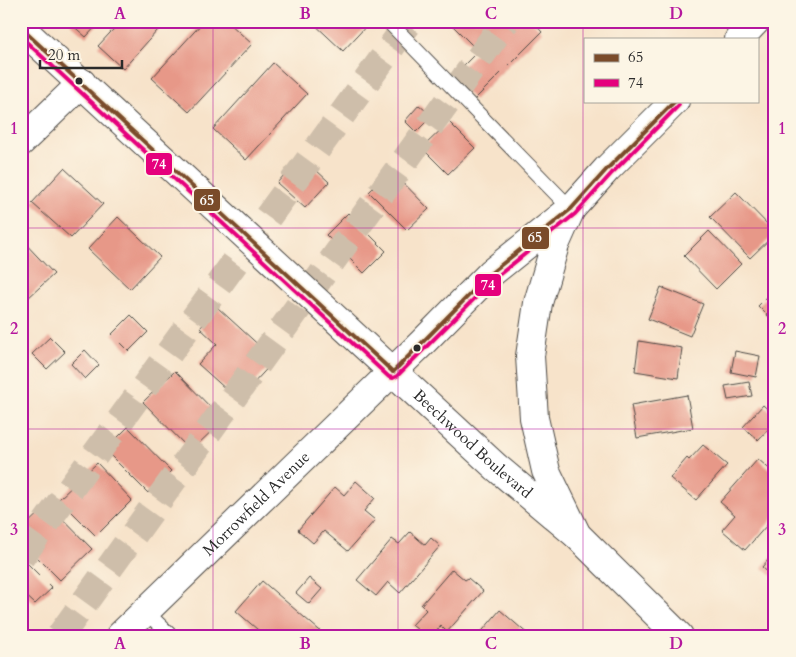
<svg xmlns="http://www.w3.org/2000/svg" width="796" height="657" viewBox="0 0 796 657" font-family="Cardo,serif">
<rect width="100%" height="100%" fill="#fcf5e5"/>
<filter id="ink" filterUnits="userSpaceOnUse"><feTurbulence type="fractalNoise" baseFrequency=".02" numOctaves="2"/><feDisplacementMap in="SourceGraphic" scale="10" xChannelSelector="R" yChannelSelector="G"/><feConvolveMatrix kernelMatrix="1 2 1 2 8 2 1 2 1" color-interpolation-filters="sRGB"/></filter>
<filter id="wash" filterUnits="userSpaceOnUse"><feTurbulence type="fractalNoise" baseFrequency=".0096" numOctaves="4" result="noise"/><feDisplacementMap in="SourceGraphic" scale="20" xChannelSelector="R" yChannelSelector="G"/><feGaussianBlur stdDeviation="1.12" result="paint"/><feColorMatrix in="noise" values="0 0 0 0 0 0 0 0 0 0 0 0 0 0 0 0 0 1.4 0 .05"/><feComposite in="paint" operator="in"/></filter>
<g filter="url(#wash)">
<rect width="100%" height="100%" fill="#f7e3ca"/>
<g id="blocks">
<g fill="#e79888">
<path d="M72 21H101L86 37 70 23Z"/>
<path d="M121 21H166L123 69 98 46Z"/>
<path d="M204 21H227L252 44 189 112 152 78Z"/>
<path d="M311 21H371L343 51Z"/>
<path d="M448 21H532L542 32 474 100 452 77 478 51Z"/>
<path d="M273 63 307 94 246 160 213 129Z"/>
<path d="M419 105 432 116 416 132 405 121Z"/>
<path d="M449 122 475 148 448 174 422 148Z"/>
<path d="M301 156 329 182 305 208 277 183Z"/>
<path d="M64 168 103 204 71 238 32 203Z"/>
<path d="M391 170 429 209 407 230 369 192Z"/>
<path d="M736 192 775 232V234L750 258 710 217Z"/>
<path d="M348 213 386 251 364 273 326 235Z"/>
<path d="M118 217 160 257 130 289 88 249Z"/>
<path d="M709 231 741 264 716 289 684 256Z"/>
<path d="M21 239 54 274 27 299 21 293Z"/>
<path d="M661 287 703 304 690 336 648 319Z"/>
<path d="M771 293 775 297V323L758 306Z"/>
<path d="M218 308 275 360 238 400 198 364 217 344 200 328Z"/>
<path d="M131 315 148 332 129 351 112 334Z"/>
<path d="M50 337 65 352 47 369 32 354Z"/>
<path d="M639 341 682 348 678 378 635 371Z"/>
<path d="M85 350 99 365 85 379 71 364Z"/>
<path d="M735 351 760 356 756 377 731 372Z"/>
<path d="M175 371 223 420 191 451 143 402Z"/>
<path d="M749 382 752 396 728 400 725 386Z"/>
<path d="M687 395 693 428 637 438 631 405Z"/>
<path d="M763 405 775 416V422L758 440 743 427Z"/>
<path d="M128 427 171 471 148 493 105 450Z"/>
<path d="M703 445 727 465 696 500 670 478 687 458 689 460Z"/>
<path d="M758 459 775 474V516L745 550 722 530 735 515 720 502Z"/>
<path d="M97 463 132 500 96 536 59 499Z"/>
<path d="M356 481 375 498 364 511 375 520 348 551 324 531 313 543 298 530 335 487 344 495Z"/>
<path d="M48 504 92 549 60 580 21 541V530Z"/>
<path d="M410 532 425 545 431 538 440 546 400 593 388 582 376 596 357 580 392 539 399 544Z"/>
<path d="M775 552V579L762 567Z"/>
<path d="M21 557 52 588 35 604 21 591Z"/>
<path d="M452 569 465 580 468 578 483 591 447 632 441 626 432 636H425L412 625 426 610 421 605Z"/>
<path d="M309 578 322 589 309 604 296 593Z"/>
<path d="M262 581 326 636H265L236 611Z"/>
<path d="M500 610 530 636H478Z"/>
</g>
</g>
</g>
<g filter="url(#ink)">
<use href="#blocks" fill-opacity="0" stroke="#4a4743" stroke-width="1"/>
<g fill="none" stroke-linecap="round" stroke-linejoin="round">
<g stroke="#cebeaa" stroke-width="28" stroke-dasharray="28 14" stroke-linecap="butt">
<path d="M21 557 410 21"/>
<path d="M60 636 506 21"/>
</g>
<defs>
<g id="service">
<path d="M388 21 571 209"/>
<path d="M145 611 171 636"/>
</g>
<g id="minor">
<path id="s1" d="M21 28 496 467 577 535"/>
<path d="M21 142 82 83"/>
<path id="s2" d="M120 636 421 344 491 273 571 209"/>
</g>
<g id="tertiary">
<path d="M739 39 756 21"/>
<path d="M675 101 607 169 571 209 555 245 538 303 530 356 534 418 546 471 577 535 679 636"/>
</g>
</defs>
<use href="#service" stroke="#4a4743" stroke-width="16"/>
<use href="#minor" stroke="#4a4743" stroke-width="30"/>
<use href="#tertiary" stroke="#4a4743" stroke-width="30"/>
<use href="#service" stroke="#fff" stroke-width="14"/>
<use href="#minor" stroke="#fff" stroke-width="28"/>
<use href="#tertiary" stroke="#fff" stroke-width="28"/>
<defs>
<g id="bus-1">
<path d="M21 28 393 372"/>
<path d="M393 372 491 273 571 209 607 169 675 101"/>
</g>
<path id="bus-2" d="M21 37 389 377 393 378 397 376 495 278 575 214 612 173 679 105"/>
</defs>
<use href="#bus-1" stroke="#fcf5e5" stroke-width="8"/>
<use href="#bus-2" stroke="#fcf5e5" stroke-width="8"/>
<use href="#bus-1" stroke="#7a4b2a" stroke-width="4"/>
<use href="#bus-2" stroke="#e5007d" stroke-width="4"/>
</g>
</g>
<path fill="none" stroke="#b5179e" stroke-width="1" stroke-opacity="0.55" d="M213 21V636M398 21V636M583 21V636M21 228H775M21 429H775"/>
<g fill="#2b2b2b" stroke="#fcf5e5" stroke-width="2">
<circle cx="79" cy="81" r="4.5"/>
<circle cx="417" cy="348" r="4.5"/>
</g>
<g text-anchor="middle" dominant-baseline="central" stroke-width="4.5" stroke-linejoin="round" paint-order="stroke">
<g font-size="16" fill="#2b2b2b" stroke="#fcf5e5">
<text stroke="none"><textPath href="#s1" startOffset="614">Beechwood Boulevard</textPath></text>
<text stroke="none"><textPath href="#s2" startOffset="190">Morrowfield Avenue</textPath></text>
</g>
</g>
<g stroke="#fcf5e5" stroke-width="2">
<rect x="145" y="152" width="28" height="24" rx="5" fill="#e5007d"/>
<rect x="193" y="188" width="28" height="24" rx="5" fill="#7a4b2a"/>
<rect x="521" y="226" width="29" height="24" rx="5" fill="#7a4b2a"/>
<rect x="474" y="273" width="28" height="24" rx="5" fill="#e5007d"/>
</g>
<g font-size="14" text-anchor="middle" font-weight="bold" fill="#fff">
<text x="159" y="169">74</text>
<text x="207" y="205">65</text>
<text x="535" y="242">65</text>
<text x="488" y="290">74</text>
</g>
<rect width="796" height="657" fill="none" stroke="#fcf5e5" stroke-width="55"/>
<rect x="584" y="38" width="175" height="65" fill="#fcf5e5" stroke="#a8a49b"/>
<rect x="594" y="54" width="25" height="8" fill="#7a4b2a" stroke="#a8a49b"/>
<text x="628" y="62" font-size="15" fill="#2b2b2b">65</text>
<rect x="594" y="79" width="25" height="8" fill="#e5007d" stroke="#a8a49b"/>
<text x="628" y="88" font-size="15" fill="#2b2b2b">74</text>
<path d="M40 60v8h82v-8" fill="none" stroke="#2b2b2b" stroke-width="2.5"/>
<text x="48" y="60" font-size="15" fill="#2b2b2b" stroke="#fcf5e5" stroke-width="4" paint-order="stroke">20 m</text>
<rect x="28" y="28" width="740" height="602" fill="none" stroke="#b5179e" stroke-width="2"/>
<g font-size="16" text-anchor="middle" font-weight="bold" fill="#b5179e">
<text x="120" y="19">A</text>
<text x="305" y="19">B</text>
<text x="491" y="19">C</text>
<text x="676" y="19">D</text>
<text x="14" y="134">1</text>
<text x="782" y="134">1</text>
<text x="14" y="334">2</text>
<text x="782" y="334">2</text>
<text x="14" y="535">3</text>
<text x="782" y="535">3</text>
<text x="120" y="649">A</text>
<text x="305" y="649">B</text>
<text x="491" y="649">C</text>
<text x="676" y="649">D</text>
</g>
</svg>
